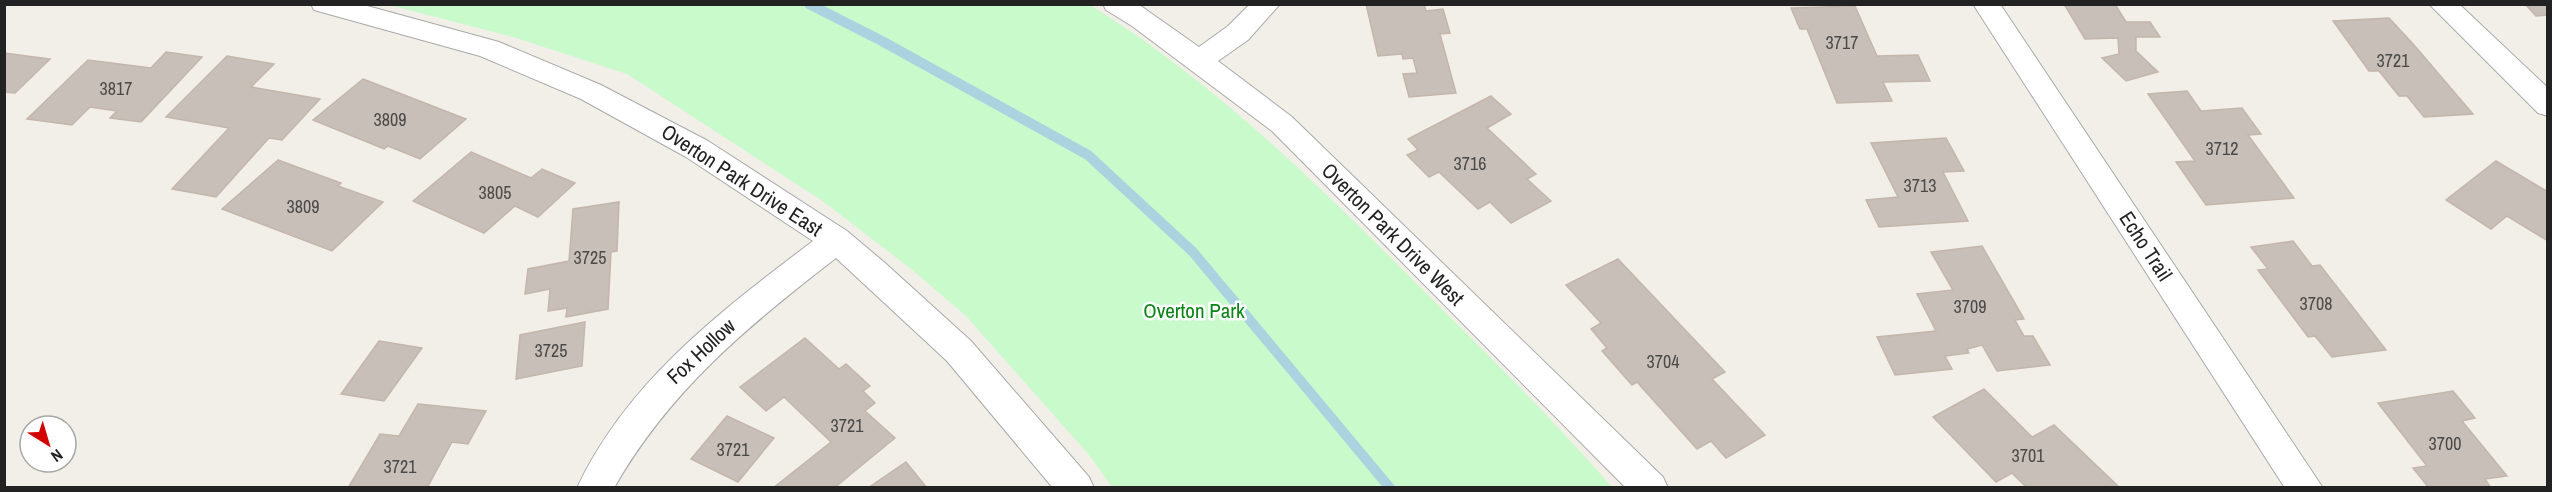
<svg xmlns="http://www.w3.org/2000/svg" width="2552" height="492" viewBox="0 0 2552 492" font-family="'Archivo Narrow',sans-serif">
<rect width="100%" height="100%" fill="#f2efe9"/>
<path fill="#c8facc" d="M389 5H1090C1209 78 1309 176 1407 274 1477 344 1547 413 1612 487H1112L1089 455 966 316 911 269 824 202 627 74 513 37Z"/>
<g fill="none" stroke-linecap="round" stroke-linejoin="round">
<path stroke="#aad3df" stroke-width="10" d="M809 4 880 40 1088 155 1193 252 1390 488"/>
</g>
<g fill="#c7bfb8" stroke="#c4b6ab" stroke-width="1.5">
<path d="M1366 4H1424L1426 11 1443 9 1450 33 1440 34 1456 93 1409 97 1403 74 1417 73 1413 58 1403 59 1402 54 1378 56Z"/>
<path d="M2064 4H2115L2126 22H2150L2160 37H2136V51L2158 72 2126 81 2102 58 2119 54 2118 38 2085 39Z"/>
<path d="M2525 4H2548V15L2536 16Z"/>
<path d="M1855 6 1877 56 1918 55 1930 81 1883 82 1892 101 1837 103 1807 29H1800L1791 8Z"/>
<path d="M2389 18 2414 45 2473 114 2424 117 2407 96H2399L2379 71H2369L2333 21Z"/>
<path d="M166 52 202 57 141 122 110 118 117 111 90 107 72 125 27 119 88 60 151 68Z"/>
<path d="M4 53 50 59 15 93 4 92Z"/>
<path d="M227 56 274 64 251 87 320 99 282 140 269 138 216 197 172 189 229 128 166 117Z"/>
<path d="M363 79 466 119 420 159 388 146 384 149 313 120Z"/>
<path d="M2187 91 2201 111 2242 108 2261 134 2248 135 2294 198 2206 205 2176 162 2195 161 2148 94Z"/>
<path d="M1491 96 1511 114 1487 128 1536 174 1527 179 1551 201 1511 223 1490 202 1478 209 1439 172 1429 177 1407 155 1418 150 1408 139Z"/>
<path d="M1946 138 1964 171 1943 172 1968 221 1879 227 1866 200 1898 197 1871 143Z"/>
<path d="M471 152 531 178 542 169 575 183 538 217 515 206 484 233 413 201Z"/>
<path d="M278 160 341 183 338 186 383 202 332 251 222 209Z"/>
<path d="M2496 161 2548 192V241L2507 216 2491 229 2446 200Z"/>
<path d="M619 202 617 251 611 252 608 309 566 317 567 308 548 311 550 289 525 294 528 269 569 261 573 209Z"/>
<path d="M2293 241 2312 266 2320 265 2386 350 2332 357 2315 336 2308 337 2258 270 2268 269 2251 247Z"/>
<path d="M1982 246 2024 319 2015 320 2024 336H2033L2050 365 1997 371 1982 345 1967 349 1969 353 1945 356 1952 369 1895 375 1877 337 1936 331 1917 294 1953 290 1931 252Z"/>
<path d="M1618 259 1725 372 1712 379 1765 435 1726 458 1711 441 1697 449 1637 382 1632 385 1602 351 1607 348 1591 329 1601 323 1566 285Z"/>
<path d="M585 322 582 366 516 379 520 335Z"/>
<path d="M805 338 839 369 846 364 870 386 863 391 875 403 865 411 895 438 834 488H773L831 442 784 397 766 411 740 387Z"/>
<path d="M379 341 422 348 384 401 341 394Z"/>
<path d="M1984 389 2032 437 2054 425 2120 488H2027L2012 473 1996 482 1933 417Z"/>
<path d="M2453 391 2475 418 2462 421 2507 476 2485 479 2491 488H2429L2413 468 2427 466 2378 403Z"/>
<path d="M418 404 486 411 468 444 452 442 427 488H348L380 434 399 436Z"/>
<path d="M727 416 774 438 738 482 691 459Z"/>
<path d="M906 462 927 488H868Z"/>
</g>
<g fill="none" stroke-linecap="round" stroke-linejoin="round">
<defs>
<g id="street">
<path d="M311 4H360L499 42 601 85 708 141 847 231 885 263 971 341 1089 477 1094 488H1053L947 361 836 258C748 326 670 390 614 488H577C627 381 722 310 813 241L686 157 581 99 480 56 314 10Z"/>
<path d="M1103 4H1138L1199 47 1228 26 1250 4H1280L1248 40 1218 61 1292 117 1663 477 1668 488H1626L1272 131 1132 26 1106 10Z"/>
<path d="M1973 4H2000L2323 488H2285Z"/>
<path d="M2429 4H2459L2548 88V116L2538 113Z"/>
</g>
</defs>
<use href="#street" stroke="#a9a9a9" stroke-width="2"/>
<use href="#street" fill="#fff" fill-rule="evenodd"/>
</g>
<g text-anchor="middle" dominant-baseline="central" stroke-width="5" stroke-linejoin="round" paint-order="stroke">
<g font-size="18" fill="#4b4948">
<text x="1842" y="42">3717</text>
<text x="2393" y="60">3721</text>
<text x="116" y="88">3817</text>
<text x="390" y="119">3809</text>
<text x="2222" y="148">3712</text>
<text x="1470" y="163">3716</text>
<text x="1920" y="185">3713</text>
<text x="495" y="192">3805</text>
<text x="303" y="206">3809</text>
<text x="590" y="257">3725</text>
<text x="2316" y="303">3708</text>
<text x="1970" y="306">3709</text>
<text x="551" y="350">3725</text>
<text x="1663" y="361">3704</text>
<text x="847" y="425">3721</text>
<text x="2445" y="443">3700</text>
<text x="733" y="449">3721</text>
<text x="2028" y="455">3701</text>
<text x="400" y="466">3721</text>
</g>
<g font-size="21" fill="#222" stroke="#fff">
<text transform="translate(742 180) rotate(33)">Overton Park Drive East</text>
<text transform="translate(1393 234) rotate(45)">Overton Park Drive West</text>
<text transform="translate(2146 246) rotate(57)">Echo Trail</text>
<text transform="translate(701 351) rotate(-43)">Fox Hollow</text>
</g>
<g font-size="21" fill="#0c8416" stroke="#fff">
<text x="1194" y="310">Overton Park</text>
</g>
</g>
<rect width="2552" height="492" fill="none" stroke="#222222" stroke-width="12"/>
<g transform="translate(48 444) rotate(143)"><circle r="28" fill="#ffffff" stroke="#a7a7a7" stroke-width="1.5"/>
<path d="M0-4.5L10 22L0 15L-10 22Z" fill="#d40000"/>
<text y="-9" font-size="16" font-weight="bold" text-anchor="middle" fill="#222222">N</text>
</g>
</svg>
